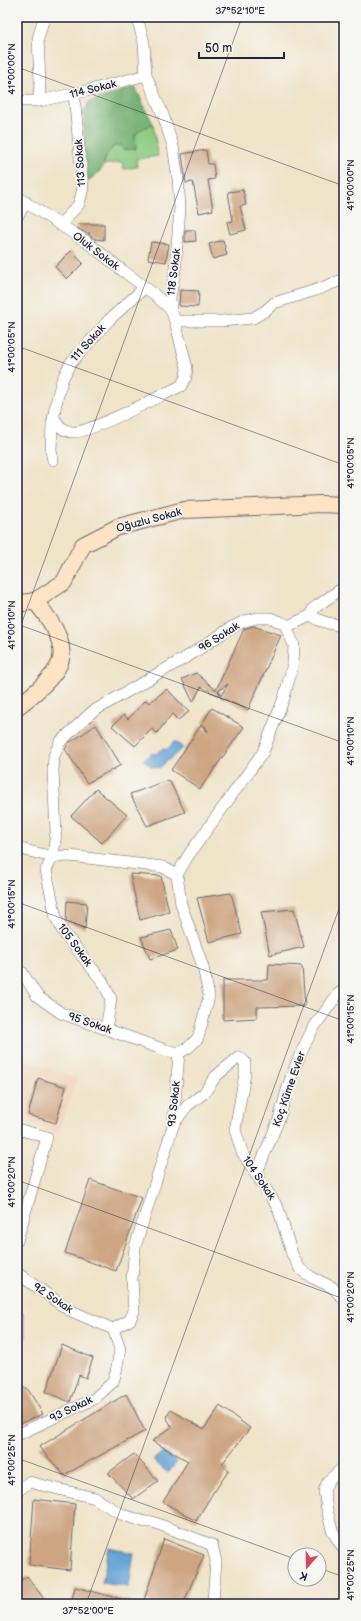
<svg xmlns="http://www.w3.org/2000/svg" width="361" height="1621" viewBox="0 0 361 1621" font-family="'Balsamiq Sans',sans-serif">
<rect width="100%" height="100%" fill="#f6f6f2"/>
<filter id="ink" filterUnits="userSpaceOnUse"><feTurbulence type="fractalNoise" baseFrequency=".025" numOctaves="2"/><feDisplacementMap in="SourceGraphic" scale="8" xChannelSelector="R" yChannelSelector="G"/><feConvolveMatrix kernelMatrix="1 2 1 2 8 2 1 2 1" color-interpolation-filters="sRGB"/></filter>
<filter id="wash" filterUnits="userSpaceOnUse"><feTurbulence type="fractalNoise" baseFrequency=".012" numOctaves="4" result="noise"/><feDisplacementMap in="SourceGraphic" scale="16" xChannelSelector="R" yChannelSelector="G"/><feGaussianBlur stdDeviation="0.9" result="paint"/><feColorMatrix in="noise" values="0 0 0 0 0 0 0 0 0 0 0 0 0 0 0 0 0 1.4 0 .05"/><feComposite in="paint" operator="in"/></filter>
<g filter="url(#wash)">
<rect width="100%" height="100%" fill="#efe3c8"/>
<path fill="#f1d5bd" d="M17 1057 77 1078 58 1132 17 1119Z"/>
<path fill="#8ecb81" stroke="#58765e" d="M153 124 158 156 136 159 137 167 124 169 122 162 104 165 107 154 115 146 122 145 123 149 141 129Z"/>
<path fill="#72af6f" stroke="#4a6855" d="M135 87 153 124 141 129 135 135 136 149 123 150 122 145 114 146 107 154 102 169 87 182 83 114 89 102Z"/>
<g fill="#63a2d6" stroke="#426288">
<path d="M175 741 183 748 159 768 153 767 143 760 153 753 156 754 163 748 166 750Z"/>
<path d="M163 1452 177 1462 168 1473 153 1460Z"/>
<path d="M109 1548 134 1553 129 1587 102 1583Z"/>
</g>
<g id="blocks">
<g fill="#cea582">
<path d="M206 150 208 164H213L215 179 208 180 213 210 199 213 193 182 186 183 182 154Z"/>
<path d="M243 190 246 205 240 206 246 230 230 234 227 222 233 221 228 192Z"/>
<path d="M78 224H104V240L95 239 88 234 90 233H86L77 228Z"/>
<path d="M185 230H195L196 241 185 242Z"/>
<path d="M223 240 227 255 213 259 209 244Z"/>
<path d="M151 242 169 244 166 262 148 259Z"/>
<path d="M71 251 83 263 67 279 55 267Z"/>
<path d="M180 290 199 291 198 307 179 306Z"/>
<path d="M253 626 281 635 248 710 220 697 228 684 218 691 220 693 219 696 201 687 193 702 182 679 196 673 216 690 244 629Z"/>
<path d="M167 689 189 712 178 720 172 714 157 733 152 729 135 746 112 726 124 715 128 719 146 700 149 703Z"/>
<path d="M212 708 244 727 200 789 171 770 201 725 208 732 203 722Z"/>
<path d="M96 725 121 765 87 783 65 749 69 743Z"/>
<path d="M169 780 185 812 147 826 130 794Z"/>
<path d="M96 789 127 815 102 843 71 816Z"/>
<path d="M130 874 161 876 169 912 140 920Z"/>
<path d="M231 893 242 934 209 942 197 898Z"/>
<path d="M67 901 87 903 85 929 66 922Z"/>
<path d="M294 909 304 947 270 955 261 912Z"/>
<path d="M171 930 178 950 150 959 141 937Z"/>
<path d="M269 964 302 966 305 1006 257 1007V1018L223 1020V980H268Z"/>
<path d="M38 1078 66 1087 56 1123 28 1115Z"/>
<path d="M90 1180 142 1198 116 1271 65 1253Z"/>
<path d="M62 1345 93 1358 86 1378 79 1375 70 1402 46 1392Z"/>
<path d="M17 1388H27L43 1414 17 1425Z"/>
<path d="M126 1394 145 1431 64 1475 39 1447Z"/>
<path d="M220 1406 250 1428 222 1464 229 1470 215 1491H214L196 1521 163 1502 188 1461 152 1441 172 1427 166 1417 171 1410 204 1429Z"/>
<path d="M134 1454 158 1481 133 1499 108 1473Z"/>
<path d="M34 1499 75 1504 70 1570 29 1565Z"/>
<path d="M164 1539 204 1555 183 1604H155L144 1600Z"/>
<path d="M27 1576 48 1604H17V1583Z"/>
<path d="M75 1587 129 1601V1604H71Z"/>
</g>
</g>
</g>
<g filter="url(#ink)">
<use href="#blocks" fill-opacity="0" stroke="#6a666c" stroke-width="1"/>
<g fill="none" stroke-linecap="round" stroke-linejoin="round">
<defs>
<g id="street">
<path d="M17 101H39L86 91 146 75"/>
<path d="M39 101 40 81 38 39 44 17"/>
<path d="M17 197 87 242 122 270 154 294 171 310"/>
<path d="M17 217 26 202"/>
<path d="M60 225 79 204 83 188 74 94"/>
<path d="M175 321H221L253 318 265 311 274 303 316 290 344 279"/>
<path d="M54 418C59 425 62 431 72 432 87 435 163 394 181 386L186 377 187 368 175 321 171 310 170 298 175 271 180 208 178 179 173 146 163 115 146 75 144 43 137 17"/>
<path d="M53 460 51 451 52 424 57 399 62 380 70 364 109 320 144 288"/>
<path d="M344 587 317 606 313 609 312 615C320 623 333 624 344 626"/>
<path d="M286 627 312 615"/>
<path d="M17 848 53 857 70 856 163 867 177 875 181 904 203 967 209 996 198 1038 189 1047 179 1053"/>
<path d="M17 970 22 972 37 996 61 1013 165 1050 179 1053"/>
<path d="M106 1029 111 999 103 982 64 933 56 918 46 870 53 857 56 832 53 771 54 756 60 742 92 712 190 655 232 627 245 621 257 618H270L281 622 285 624 294 645 293 664 284 698 263 752 188 856 177 875"/>
<path d="M173 1125 187 1106 204 1093 216 1076 239 1057 245 1062V1074L235 1130 242 1152 278 1208 292 1254 300 1269 311 1277 332 1287 344 1299"/>
<path d="M17 1129 47 1137 17 1241"/>
<path d="M256 1175 279 1119 290 1080 300 1055 312 1030 337 995 344 990"/>
<path d="M17 1273 69 1310 113 1329"/>
<path d="M17 1317V1338"/>
<path d="M17 1435 94 1399 113 1382 116 1372 120 1349 113 1329 130 1320 134 1311 132 1279 135 1247 173 1126 179 1053"/>
<path d="M344 1467 328 1481 324 1491 327 1510 332 1530 344 1550"/>
<path d="M17 1492 29 1482 95 1498 121 1514 145 1522H153L212 1545 216 1561 213 1601"/>
</g>
<g id="secondary">
<path d="M35 601 64 582 83 545 118 527 184 510 322 504 344 505"/>
<path d="M17 604 35 601C47 616 65 638 61 659 58 675 29 698 17 707"/>
</g>
</defs>
<use href="#street" stroke="#6a666c" stroke-width="12"/>
<use href="#secondary" stroke="#6a666c" stroke-width="18"/>
<use href="#street" stroke="#fff" stroke-width="11"/>
<use href="#secondary" stroke="#fee4c5" stroke-width="16"/>
</g>
</g>
<path fill="none" stroke="#22223b" stroke-width="1" stroke-opacity="0.45" d="M17 67 344 186M17 346 344 465M17 624 344 743M17 636 242 17M17 902 344 1021M17 1180 344 1299M17 1458 295 1559M319 1568 344 1577M86 1604 344 895"/>
<g text-anchor="middle" dominant-baseline="central" stroke-width="3.5" stroke-linejoin="round" paint-order="stroke">
<g font-size="11" fill="#22223b" stroke="#f6f6f2">
<text transform="translate(93 89) rotate(-14)">114 Sokak</text>
<text transform="translate(80 163) rotate(-94)">113 Sokak</text>
<text transform="translate(96 251) rotate(37)">Oluk Sokak</text>
<text transform="translate(174 272) rotate(-83)">118 Sokak</text>
<text transform="translate(88 343) rotate(-48)">111 Sokak</text>
<text transform="translate(149 520) rotate(-15)">Oğuzlu Sokak</text>
<text transform="translate(219 637) rotate(-32)">96 Sokak</text>
<text transform="translate(75 945) rotate(54)">105 Sokak</text>
<text transform="translate(90 1023) rotate(19)">95 Sokak</text>
<text transform="translate(289 1089) rotate(-71)">Koç Küme Evler</text>
<text transform="translate(174 1104) rotate(-84)">93 Sokak</text>
<text transform="translate(259 1178) rotate(56)">104 Sokak</text>
<text transform="translate(53 1298) rotate(34)">92 Sokak</text>
<text transform="translate(71 1409) rotate(-26)">93 Sokak</text>
</g>
</g>
<rect width="361" height="1621" fill="none" stroke="#f6f6f2" stroke-width="44"/>
<g transform="translate(307 1567) rotate(200)"><circle r="19" fill="#f6f6f2" stroke="#a1a1a9"/>
<path d="M0-3L7 15L0 10L-7 15Z" fill="#d1495b"/>
<text y="-6" font-size="11" font-weight="bold" text-anchor="middle" fill="#22223b">K</text>
</g>
<path d="M199 52v6h85v-6" fill="none" stroke="#22223b" stroke-width="2"/>
<text x="205" y="52" font-size="12" fill="#22223b" stroke="#f6f6f2" stroke-width="3" paint-order="stroke">50 m</text>
<rect x="22" y="22" width="317" height="1577" fill="none" stroke="#22223b" stroke-width="1.5"/>
<g font-size="10" text-anchor="middle" fill="#22223b">
<text x="240" y="14">37°52'10"E</text>
<text transform="translate(11 69) rotate(-90)" y="4">41°00'00"N</text>
<text transform="translate(350 185) rotate(-90)" y="4">41°00'00"N</text>
<text transform="translate(11 347) rotate(-90)" y="4">41°00'05"N</text>
<text transform="translate(350 463) rotate(-90)" y="4">41°00'05"N</text>
<text transform="translate(11 625) rotate(-90)" y="4">41°00'10"N</text>
<text transform="translate(350 741) rotate(-90)" y="4">41°00'10"N</text>
<text transform="translate(11 904) rotate(-90)" y="4">41°00'15"N</text>
<text transform="translate(350 1019) rotate(-90)" y="4">41°00'15"N</text>
<text transform="translate(11 1182) rotate(-90)" y="4">41°00'20"N</text>
<text transform="translate(350 1297) rotate(-90)" y="4">41°00'20"N</text>
<text transform="translate(11 1460) rotate(-90)" y="4">41°00'25"N</text>
<text transform="translate(350 1575) rotate(-90)" y="4">41°00'25"N</text>
<text x="88" y="1614">37°52'00"E</text>
</g>
</svg>
